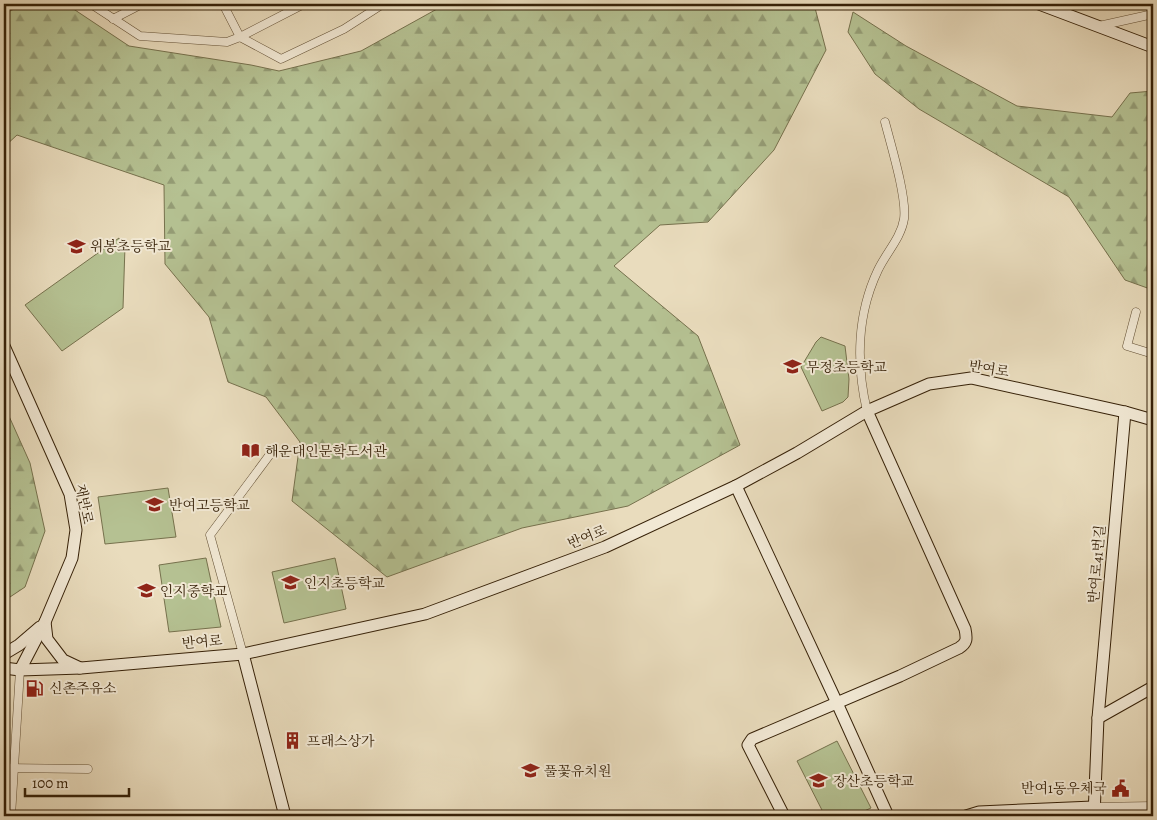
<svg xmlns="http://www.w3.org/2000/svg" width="1157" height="820" viewBox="0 0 1157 820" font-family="Alegreya,'Noto Serif KR',serif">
<defs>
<pattern id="forest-firs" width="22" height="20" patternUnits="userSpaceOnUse" patternTransform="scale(1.25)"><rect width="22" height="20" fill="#b5c192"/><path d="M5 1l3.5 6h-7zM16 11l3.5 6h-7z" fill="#949c75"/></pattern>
</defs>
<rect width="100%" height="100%" fill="#e9dcbd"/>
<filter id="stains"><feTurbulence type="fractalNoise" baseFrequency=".004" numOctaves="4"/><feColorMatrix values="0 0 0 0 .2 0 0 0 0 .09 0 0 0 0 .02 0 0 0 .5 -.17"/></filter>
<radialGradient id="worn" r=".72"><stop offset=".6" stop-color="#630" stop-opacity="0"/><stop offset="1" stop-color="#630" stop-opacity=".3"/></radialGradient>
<g fill="#b5c192" stroke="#76714d">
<path d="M119 238 125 246 123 308 62 351 25 305Z"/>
<path d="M821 337 845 346 849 379 848 397 843 402 822 411 801 367 816 342Z"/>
<path d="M168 488 176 537 105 544 98 497Z"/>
<path d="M206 558 221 627 169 632 159 565Z"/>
<path d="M335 558 346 609 284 623 272 572Z"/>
<path d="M837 741 871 808 853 816H825L797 761Z"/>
</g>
<g fill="url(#forest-firs)" stroke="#76714d">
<path d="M24 4H66L129 46 251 65 279 71 361 51 446 4H814L826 50 774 150 708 222 660 225 614 266 698 336 740 445 628 506 522 528 387 577 292 501 300 442 266 397 228 382 209 317 165 264 164 185 17 135 4 147V14Z"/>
<path d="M853 12 906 46 1017 106 1112 117 1130 93 1153 91V290L1125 280 1069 197 919 109 875 74 848 32Z"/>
<path d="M4 405 30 463 45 531 25 587 4 601Z"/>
</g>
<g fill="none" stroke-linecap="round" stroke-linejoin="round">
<defs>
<g id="street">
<path d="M91 4 140 36 227 42 240 37 304 4"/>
<path d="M223 4 240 37"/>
<path d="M113 19 142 4"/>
<path d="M1099 26 1153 14"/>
<path d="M240 37 281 59 344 29 383 4"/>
<path d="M1136 312 1127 346 1153 354"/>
<path d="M867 411C856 364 857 314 878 270 886 253 901 238 904 219 907 198 891 145 885 122"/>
<path d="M243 654 210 535 274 449"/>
<path d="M4 768 88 769"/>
<path d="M1093 807 1153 806"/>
<path d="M11 816 20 670"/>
</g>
<g id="secondary">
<path d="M1039 4 1153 47"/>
<path d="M4 346 70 494 76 530 72 558 45 622 20 670"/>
<path d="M736 486 837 703 888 816"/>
<path d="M45 622 47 639 63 660 80 668"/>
<path d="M4 654 19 645 40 627"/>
<path d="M243 654 285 816"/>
<path d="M4 668 20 670 81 668 243 654 425 614 605 547 736 486 797 453 867 411 929 384 971 378 1125 412 1153 420"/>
<path d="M1098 718 1153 687"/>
<path d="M784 816 748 745 752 739 900 676 959 648C967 643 967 639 965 629L867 411"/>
<path d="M966 816 979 812 1093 807"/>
<path d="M1094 816 1098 718 1125 412"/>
</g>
</defs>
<use href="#street" stroke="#635035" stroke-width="9"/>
<use href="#secondary" stroke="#362108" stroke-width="13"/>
<use href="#street" stroke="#f1e8d4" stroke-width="8"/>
<use href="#secondary" stroke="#f1e8d4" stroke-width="11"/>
</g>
<defs>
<symbol id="school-bare" viewBox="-9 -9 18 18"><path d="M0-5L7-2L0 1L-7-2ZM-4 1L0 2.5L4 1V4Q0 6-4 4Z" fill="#8f2418" stroke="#f1e8d4" stroke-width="2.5" paint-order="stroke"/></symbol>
<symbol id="library-bare" viewBox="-9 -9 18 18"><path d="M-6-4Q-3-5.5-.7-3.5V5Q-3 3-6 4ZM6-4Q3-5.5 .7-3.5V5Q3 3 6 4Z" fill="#8f2418" stroke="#f1e8d4" stroke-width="2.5" paint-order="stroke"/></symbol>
<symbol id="fuel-bare" viewBox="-9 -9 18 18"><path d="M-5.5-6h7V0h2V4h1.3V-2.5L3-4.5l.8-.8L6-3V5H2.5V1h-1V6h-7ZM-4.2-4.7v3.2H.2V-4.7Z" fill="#8f2418" stroke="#f1e8d4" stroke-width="2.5" paint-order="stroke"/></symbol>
<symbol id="building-bare" viewBox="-9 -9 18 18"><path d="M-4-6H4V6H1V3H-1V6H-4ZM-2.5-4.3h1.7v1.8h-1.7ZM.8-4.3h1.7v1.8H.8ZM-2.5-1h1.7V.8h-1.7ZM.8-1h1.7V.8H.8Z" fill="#8f2418" stroke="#f1e8d4" stroke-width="2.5" paint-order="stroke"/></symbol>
<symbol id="civic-bare" viewBox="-9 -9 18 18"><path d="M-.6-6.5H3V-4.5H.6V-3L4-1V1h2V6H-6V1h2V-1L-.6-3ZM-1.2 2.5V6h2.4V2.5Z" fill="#8f2418" stroke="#f1e8d4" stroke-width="2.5" paint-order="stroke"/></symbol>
</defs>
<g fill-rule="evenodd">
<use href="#school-bare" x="64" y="234" width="25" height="25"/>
<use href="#school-bare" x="780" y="354" width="25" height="25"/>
<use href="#library-bare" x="238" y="438" width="25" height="25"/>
<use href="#school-bare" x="142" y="492" width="25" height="25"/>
<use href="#school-bare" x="278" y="570" width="25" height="25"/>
<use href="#school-bare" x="134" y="578" width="25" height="25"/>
<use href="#fuel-bare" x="22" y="676" width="25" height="25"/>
<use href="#building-bare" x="280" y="728" width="25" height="25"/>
<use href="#school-bare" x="518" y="758" width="25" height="25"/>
<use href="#school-bare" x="806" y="768" width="25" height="25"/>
<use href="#civic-bare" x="1108" y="776" width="25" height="25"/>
</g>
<g text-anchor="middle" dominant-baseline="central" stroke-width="4" stroke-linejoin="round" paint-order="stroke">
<g font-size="14" fill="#362108" stroke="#f1e8d4" text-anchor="start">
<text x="90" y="246">위봉초등학교</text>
<text x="806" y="367">무정초등학교</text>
<text x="265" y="451">해운대인문학도서관</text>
<text x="169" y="505">반여고등학교</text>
<text x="304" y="583">인지초등학교</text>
<text x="160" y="591">인지중학교</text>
<text x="49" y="688">신촌주유소</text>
<text x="307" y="741">프래스상가</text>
<text x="544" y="771">풀꽃유치원</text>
<text x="833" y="781">장산초등학교</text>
<text x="1107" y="788" text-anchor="end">반여1동우체국</text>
</g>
<g font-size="14" fill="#362108" stroke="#f1e8d4">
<text transform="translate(989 369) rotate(9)">반여로</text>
<text transform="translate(84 504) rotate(78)">재반로</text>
<text transform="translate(587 537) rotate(-22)">반여로</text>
<text transform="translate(1097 564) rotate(-85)">반여로41번길</text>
<text transform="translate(202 642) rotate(-5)">반여로</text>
</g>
</g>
<rect width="1157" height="820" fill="none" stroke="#e9dcbd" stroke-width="20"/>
<rect x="5" y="5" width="1147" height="810" fill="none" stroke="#362108" stroke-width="2.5"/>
<rect x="10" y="10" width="1137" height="800" fill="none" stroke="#362108"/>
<path d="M25 788v8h104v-8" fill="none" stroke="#362108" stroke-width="2.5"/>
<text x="32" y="788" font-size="15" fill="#362108" stroke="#f1e8d4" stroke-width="4" paint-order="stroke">100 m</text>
<rect width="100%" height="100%" filter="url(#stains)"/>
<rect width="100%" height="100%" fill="url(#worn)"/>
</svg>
